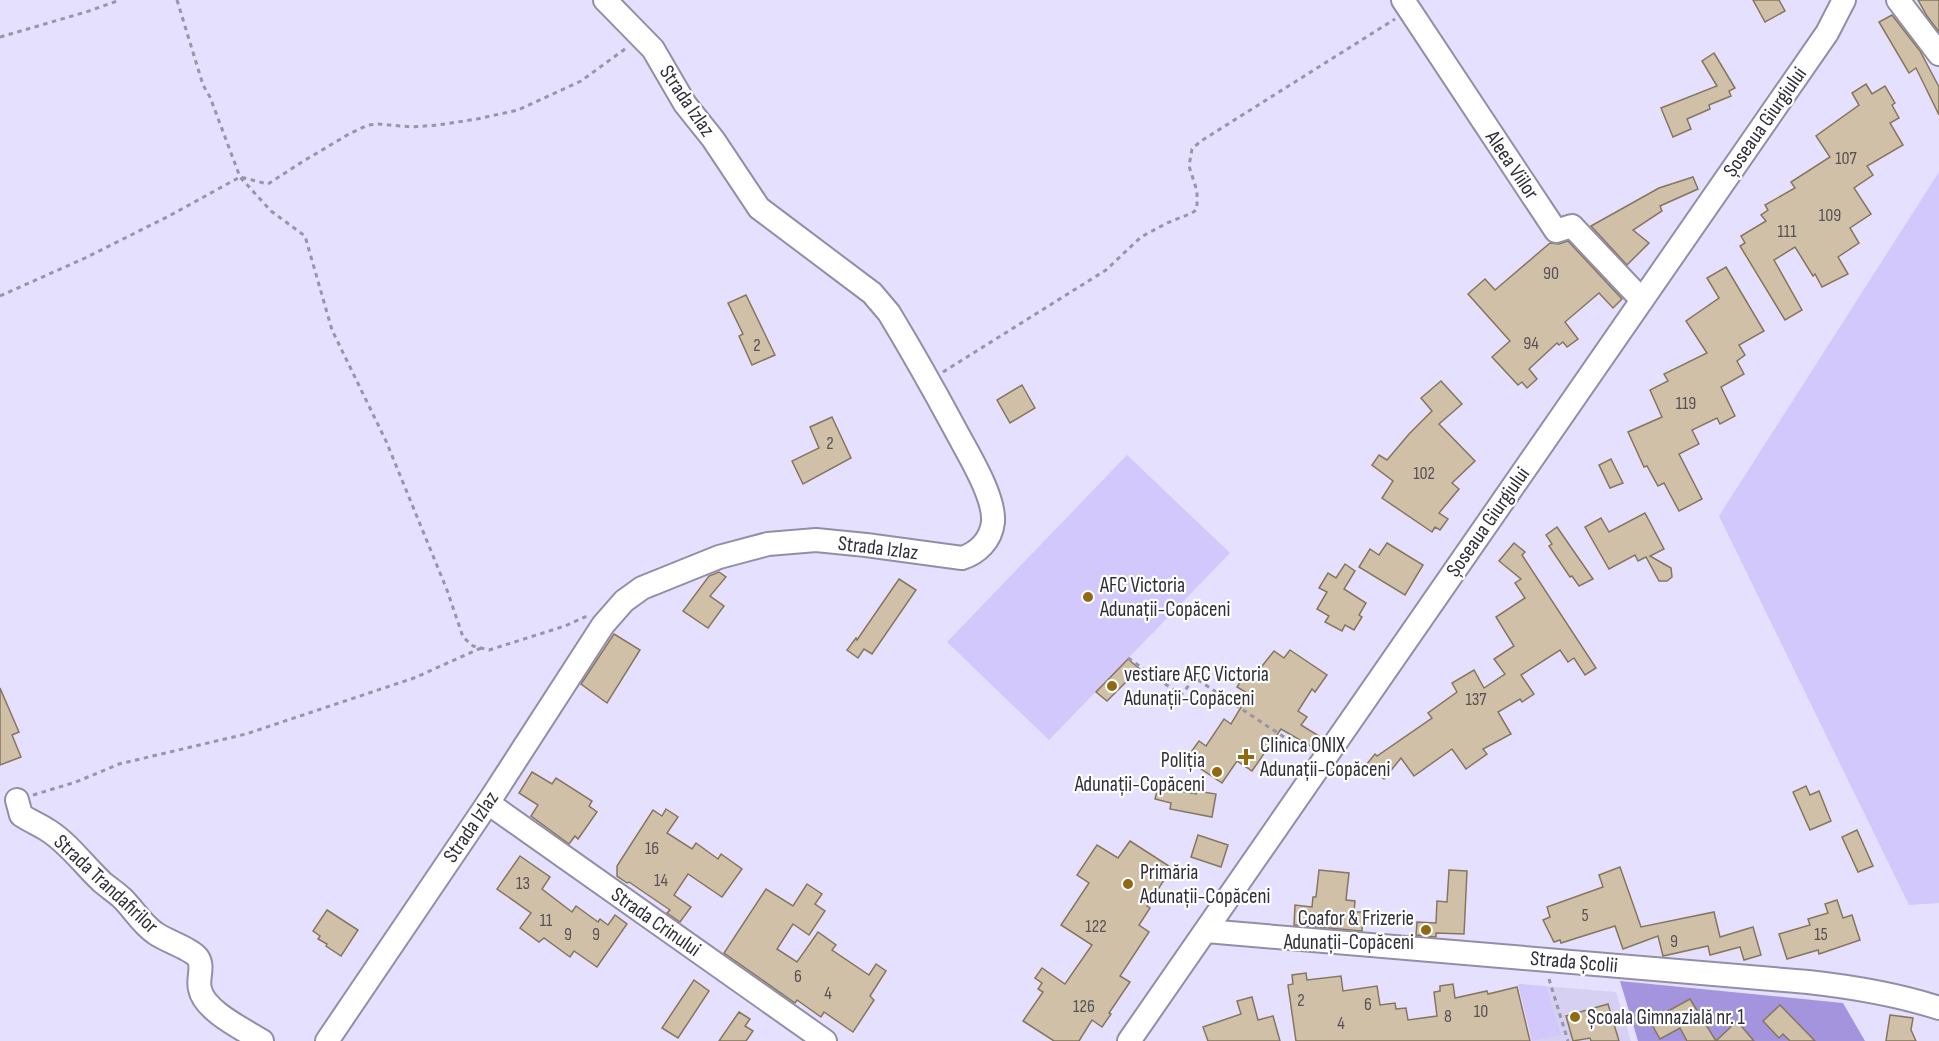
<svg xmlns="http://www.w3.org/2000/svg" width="1939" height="1041" viewBox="0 0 1939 1041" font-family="'Sofia Sans Condensed',sans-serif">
<rect width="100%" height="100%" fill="#e5e0fd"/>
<path fill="#d6d0f2" d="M1518 984 1616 992 1631 1041H1532Z"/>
<g fill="#d2c8fc">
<path d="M1939 172V903L1909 905 1719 516Z"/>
<path d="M1127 455 1230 553 1049 740 947 642Z"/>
<path d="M1518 984 1546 986 1561 1035 1532 1041Z"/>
</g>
<path fill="#a494de" d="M1620 981 1843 1003 1865 1041H1638Z"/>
<g fill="#d0c0a7" stroke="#85765f" stroke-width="1.5">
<path d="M1753 0H1779L1785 11 1765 22Z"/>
<path d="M1918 0H1939V32L1927 16Z"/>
<path d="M1892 15 1920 51 1939 87V115L1916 68 1909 73 1879 22Z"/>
<path d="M1714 53 1735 88 1729 91 1731 96 1709 105 1710 109 1687 119 1691 129 1673 137 1661 108 1717 86 1702 61Z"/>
<path d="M1866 84 1872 94 1885 86 1895 103 1892 105 1899 118 1890 123 1903 145 1867 166 1873 175 1854 188 1871 214 1850 228 1859 243 1838 257 1848 274 1822 287 1815 274 1813 276 1795 247 1774 260 1802 310 1785 320 1740 246 1745 243 1741 236 1766 221 1761 215 1768 210 1765 205 1795 188 1791 182 1830 157 1816 136 1859 105 1852 93Z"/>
<path d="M1693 177 1698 189 1660 206 1662 211 1633 230 1649 243 1627 265 1591 226 1659 188Z"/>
<path d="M1568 241 1622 299 1613 308 1599 293 1565 322 1578 339 1567 347 1563 342 1559 345 1557 343 1529 369 1537 379 1527 388 1522 382 1518 385 1492 357 1510 341 1468 294 1485 279 1495 290 1550 243 1559 244Z"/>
<path d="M1726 267 1764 331 1739 345 1745 355 1737 361 1744 374 1721 387 1735 416 1720 424 1717 418 1692 430 1699 444 1679 454 1702 499 1679 511 1664 483 1658 486 1647 466 1644 467 1628 432 1662 417 1650 390 1668 381 1664 374 1707 353 1686 321 1719 298 1707 278Z"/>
<path d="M746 295 775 355 752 365 739 336 743 334 728 303Z"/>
<path d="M1441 381 1462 404 1439 424 1475 461 1452 483 1459 489 1439 513 1448 519 1440 530 1435 527 1432 532 1382 498 1393 481 1372 465 1379 455 1387 460 1409 434 1432 411 1421 398Z"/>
<path d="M1022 385 1035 408 1010 423 997 400Z"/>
<path d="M832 417 851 458 803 484 792 461 819 448 810 427Z"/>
<path d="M1611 459 1623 483 1610 488 1599 465Z"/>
<path d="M1645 513 1664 549 1650 556 1671 568 1672 577 1667 581H1659L1646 557 1638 561 1635 555 1609 569 1585 527 1601 518 1609 532Z"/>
<path d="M1557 527 1593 579 1579 586 1572 576 1570 577 1549 546 1552 544 1546 535Z"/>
<path d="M1387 543 1423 565 1405 595 1359 567 1370 549 1379 555Z"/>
<path d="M1514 543 1525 552 1522 555 1596 668 1585 675 1574 658 1568 662 1560 650 1521 675 1534 694 1522 702 1520 699 1498 712 1511 734 1483 749 1487 754 1466 769 1452 749 1414 776 1401 758 1384 779 1366 765 1375 754 1377 756 1432 718 1428 713 1457 692 1452 683 1474 670 1484 688 1505 674 1494 659 1514 646 1496 617 1525 598 1515 583 1521 579 1499 561Z"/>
<path d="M1345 564 1355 571 1344 589 1366 603 1359 615 1362 617 1354 630 1345 625 1342 631 1325 622 1329 616 1317 609 1327 592 1319 588 1328 573 1336 578Z"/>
<path d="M719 572 726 577 710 596 724 606 708 628 683 611 709 576Z"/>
<path d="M899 579 916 590 872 654 864 649 858 658 847 650 856 638 857 640Z"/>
<path d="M614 634 640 650 607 703 581 684Z"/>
<path d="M1290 650 1327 675 1315 692 1312 689 1298 711 1307 717 1301 725 1319 736 1312 747 1281 729 1252 771 1237 761 1222 783 1186 759 1199 741 1206 746 1224 719 1231 724 1249 694 1237 687 1244 676 1251 680 1274 651 1284 658Z"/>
<path d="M1128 659 1141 670 1132 680 1130 678 1107 701 1096 692Z"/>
<path d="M0 688 19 732 12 735 21 757 0 765Z"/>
<path d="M532 772 552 784 556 778 592 801 589 806 597 812 578 839 575 836 569 844 531 816 538 805 519 793Z"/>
<path d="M1806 786 1810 795 1819 791 1831 821 1810 830 1793 792Z"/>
<path d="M1158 787 1196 794 1197 791 1216 794 1212 817 1170 809 1171 803 1155 799Z"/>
<path d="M666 809 678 817 667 833 692 849 696 843 718 859 721 854 742 869 722 897 688 874 674 895 691 907 680 922 667 913 670 910 629 882 627 883 617 876V866L653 810 662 816Z"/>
<path d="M1857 830 1873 866 1858 872 1842 837Z"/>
<path d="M1198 835 1228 845 1221 867 1191 857Z"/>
<path d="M1130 841 1172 868 1147 906 1150 908 1139 925 1149 932 1120 976 1130 982 1109 1013 1111 1014 1102 1027 1092 1020 1079 1041H1054L1023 1021 1043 992 1038 989 1042 983 1035 978 1042 968 1065 984 1092 945 1061 925 1089 883 1077 875 1097 845 1118 858Z"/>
<path d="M520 856 550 877 542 889 572 912 576 906 598 922 600 919 608 925 615 915 627 924 597 967 574 951 570 957 544 938 539 942 520 928 531 913 497 889Z"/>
<path d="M1620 867 1641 927 1714 912 1720 937 1753 927 1761 955 1744 960 1740 947 1710 955 1708 946 1663 956 1658 936 1623 949 1615 926 1561 943 1560 940 1554 942 1543 920 1550 917 1547 907 1603 887 1599 875Z"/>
<path d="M1319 870 1349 873 1346 900 1355 901 1354 912H1363L1362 931 1294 925 1295 905 1312 907 1313 897H1316Z"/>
<path d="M1449 870 1467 871 1464 934 1436 933V937L1416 935 1417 922 1436 923 1437 901 1447 902Z"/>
<path d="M807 884 822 894 815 904 825 911 809 935 793 924 777 949 797 962 818 932 836 945 832 950 869 975 876 964 886 971 870 996 874 1000 853 1032 824 1012 821 1017 797 1000 795 1003 724 953 766 889 793 906Z"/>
<path d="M1837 900 1843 918 1852 915 1860 940 1819 954 1818 950 1787 959 1779 934 1810 925 1808 919 1828 913 1825 904Z"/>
<path d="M327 910 358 930 341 956 326 946 327 944 318 939 320 936 313 931Z"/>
<path d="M1306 973 1307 980 1341 976 1343 991 1377 986 1380 1005 1395 1003 1396 1009 1406 1008 1408 1020 1437 1016 1434 992 1440 991V986L1453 984 1455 998 1487 991 1488 994 1517 987 1530 1041H1296L1288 985 1293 984 1292 975Z"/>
<path d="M694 980 709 991 678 1038 662 1028Z"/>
<path d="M1252 997 1258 1020 1273 1016 1280 1041H1208L1203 1027 1241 1014 1237 1001Z"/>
<path d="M1690 999 1716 1041 1737 1021 1754 1041H1687L1680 1028 1660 1039 1650 1021Z"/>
<path d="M1608 1004 1619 1041H1591L1590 1038 1573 1041 1566 1016Z"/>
<path d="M1780 1005 1815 1041H1790L1783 1034 1779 1038 1763 1021Z"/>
<path d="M739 1012 750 1019 745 1026 753 1031 746 1041H719Z"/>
<path d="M1890 1015 1913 1018 1911 1030 1916 1041H1886Z"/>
</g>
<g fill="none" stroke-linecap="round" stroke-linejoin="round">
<defs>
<g id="minor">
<path d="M1403 0 1556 231 1572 226 1642 300"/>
<path d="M1898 0 1939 54"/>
<path d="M17 800 21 815C30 821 40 825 49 831 69 844 84 865 102 882 109 888 117 893 123 899 134 910 142 924 155 933 166 941 192 949 198 958 204 967 197 979 200 989 204 1011 245 1030 262 1041"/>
<path d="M488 803 825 1041"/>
<path d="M1206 931 1808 982C1853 987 1896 994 1939 1008"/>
<path d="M327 1041 488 803 603 625 624 601 642 588 719 557 768 544 816 540 866 545 962 558C978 553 991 540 993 522 995 496 967 452 955 429 934 390 912 351 889 313L872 293 759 208 713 139 685 104 653 49 605 0"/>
<path d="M1129 1041 1827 33 1844 0"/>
</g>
</defs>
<use href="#minor" stroke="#928ea8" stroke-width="26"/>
<g stroke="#9894a9" stroke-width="3" stroke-dasharray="4.5 4.5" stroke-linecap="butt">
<path d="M177 0 203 85 210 97 240 177 271 211 305 236 332 330 386 441 447 590 463 637 473 646 489 650 565 626 587 616"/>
<path d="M0 37 86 12 120 0"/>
<path d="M0 296 85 258 169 216 240 177 268 184 302 162 349 134 368 125 378 124 412 127 438 125 477 119 518 110 581 81 625 49"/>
<path d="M943 372 1106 270 1141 237 1167 223 1192 213 1196 210 1197 204V191L1189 166 1192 149 1201 141 1395 19"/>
<path d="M1128 658 1181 695 1195 678 1308 753"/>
<path d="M33 795 76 782 119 764 246 734 414 678 481 648"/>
<path d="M1549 979 1568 1041"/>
</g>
<use href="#minor" stroke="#fff" stroke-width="22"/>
</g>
<g fill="#916911" stroke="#fff" stroke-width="2">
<circle cx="1088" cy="597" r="6"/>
<circle cx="1112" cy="686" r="6"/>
<path d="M1243 748h6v6h6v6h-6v6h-6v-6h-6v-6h6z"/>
<circle cx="1217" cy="772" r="6"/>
<circle cx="1128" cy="884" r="6"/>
<circle cx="1426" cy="930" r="6"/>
<circle cx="1575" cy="1017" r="6"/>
</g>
<g text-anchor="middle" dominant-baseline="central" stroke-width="4.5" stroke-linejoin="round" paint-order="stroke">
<g font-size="18" fill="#585254">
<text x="1846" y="158">107</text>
<text x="1830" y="215">109</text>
<text x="1787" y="231">111</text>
<text x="1551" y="273">90</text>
<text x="1531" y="343">94</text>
<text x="757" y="345">2</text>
<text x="1686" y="403">119</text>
<text x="830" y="443">2</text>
<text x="1424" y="473">102</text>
<text x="1476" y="699">137</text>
<text x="652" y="848">16</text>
<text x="661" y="880">14</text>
<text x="523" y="883">13</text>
<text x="1585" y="915">5</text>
<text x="546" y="920">11</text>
<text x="1096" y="926">122</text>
<text x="568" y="934">9</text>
<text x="596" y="934">9</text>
<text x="1821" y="934">15</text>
<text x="1674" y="941">9</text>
<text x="798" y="976">6</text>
<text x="828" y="993">4</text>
<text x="1301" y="1000">2</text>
<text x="1368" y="1004">6</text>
<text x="1084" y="1006">126</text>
<text x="1481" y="1011">10</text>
<text x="1448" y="1016">8</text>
<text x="1341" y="1023">4</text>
</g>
<g font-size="21" fill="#302e38" stroke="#fff">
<text transform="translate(687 101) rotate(56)">Strada Izlaz</text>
<text transform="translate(1765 122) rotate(-55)">Șoseaua Giurgiului</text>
<text transform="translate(1512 165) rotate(56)">Aleea Viilor</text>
<text transform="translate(1488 522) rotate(-55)">Șoseaua Giurgiului</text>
<text transform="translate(878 548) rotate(7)">Strada Izlaz</text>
<text transform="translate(471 827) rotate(-56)">Strada Izlaz</text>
<text transform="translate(106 884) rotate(43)">Strada Trandafirilor</text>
<text transform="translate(656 922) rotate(35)">Strada Crinului</text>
<text transform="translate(1574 962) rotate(5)">Strada Școlii</text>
</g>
<g font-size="21" fill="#302e38" stroke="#fff" text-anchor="start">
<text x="1100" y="585">AFC Victoria<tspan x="1100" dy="24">Adunații-Copăceni</tspan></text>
<text x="1124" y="674">vestiare AFC Victoria<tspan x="1124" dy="24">Adunații-Copăceni</tspan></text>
<text x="1260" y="745">Clinica ONIX<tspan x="1260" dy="24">Adunații-Copăceni</tspan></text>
<text x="1205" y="760" text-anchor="end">Poliția<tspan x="1205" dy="24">Adunații-Copăceni</tspan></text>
<text x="1140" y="872">Primăria<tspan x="1140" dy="24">Adunații-Copăceni</tspan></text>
<text x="1414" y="918" text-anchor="end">Coafor &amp; Frizerie<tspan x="1414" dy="24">Adunații-Copăceni</tspan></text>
<text x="1587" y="1017">Școala Gimnazială nr. 1</text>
</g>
</g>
</svg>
